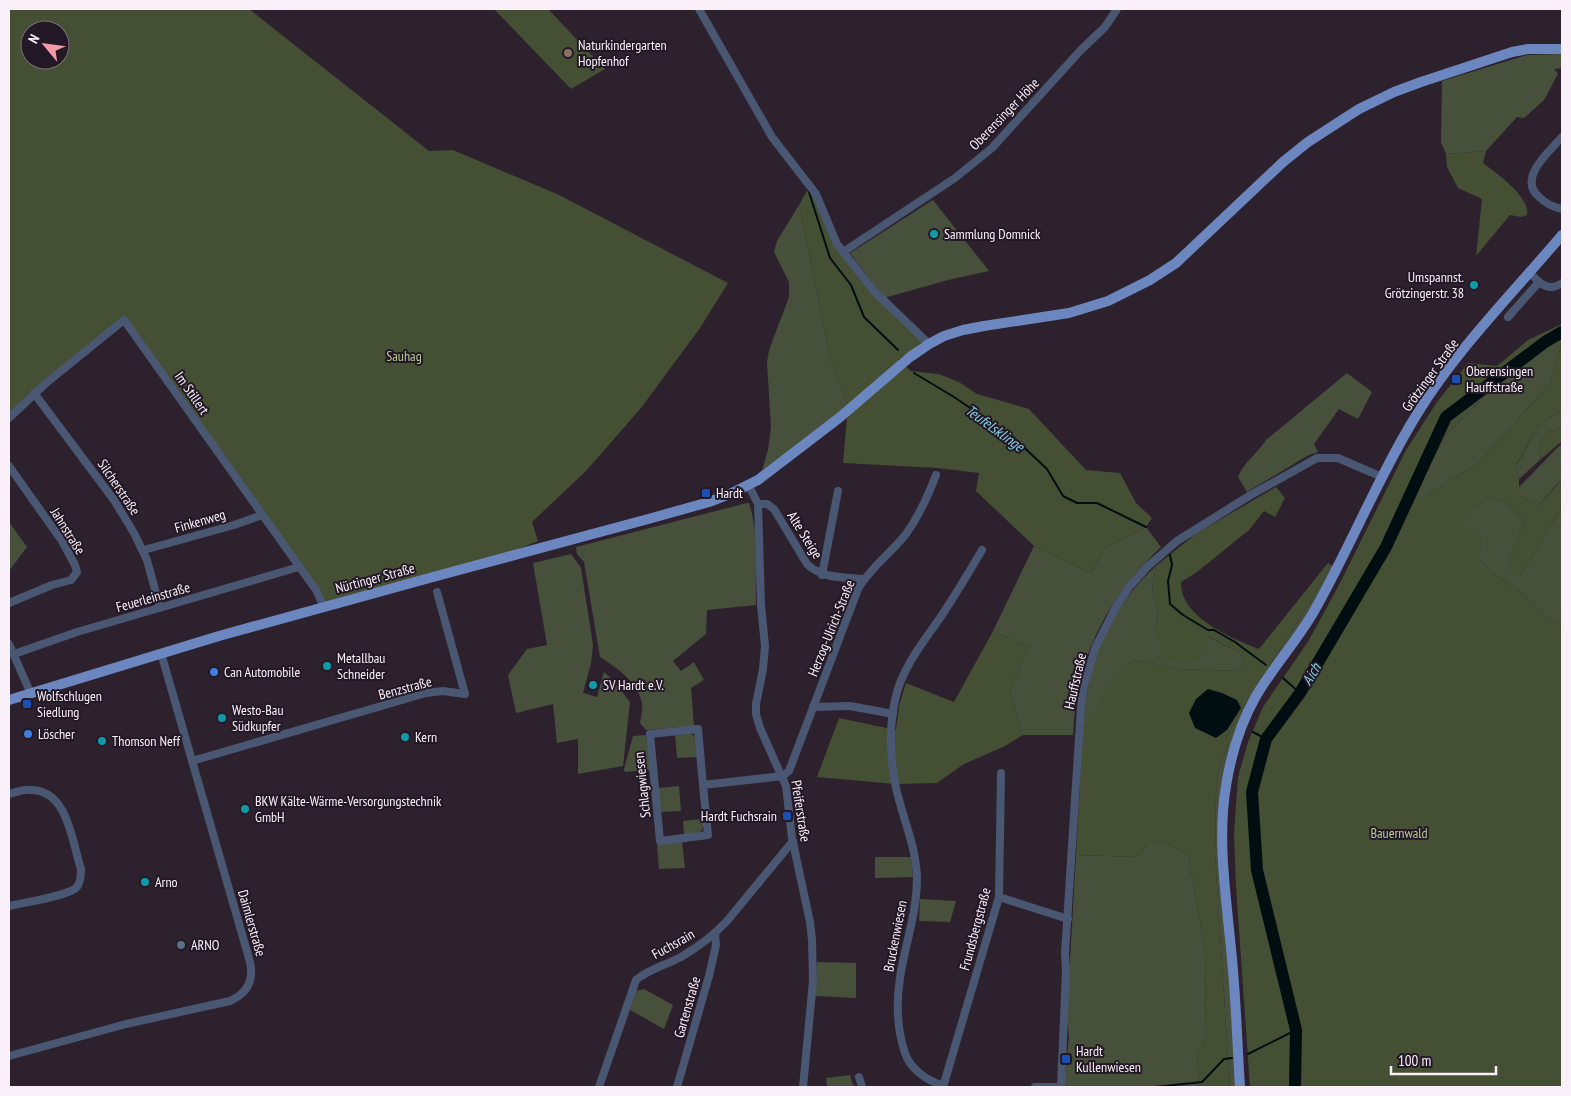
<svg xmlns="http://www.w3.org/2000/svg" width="1571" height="1096" viewBox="0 0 1571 1096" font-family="'PT Sans Narrow',sans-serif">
<rect width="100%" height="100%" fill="#2d212e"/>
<g fill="#47503b">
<path d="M1562 54V68L1554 69 1558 74 1544 100 1524 118 1517 117 1486 151 1446 154 1441 142 1442 81 1527 55Z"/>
<path d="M933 200 989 271 948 280 884 298 850 253Z"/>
<path d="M799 205 831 361 848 406 762 471 768 450 771 427 767 362 769 350 789 297V282L774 252 777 241Z"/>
<path d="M1562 335V343L1550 383 1479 463 1434 490 1421 500 1412 495 1446 435 1499 382Z"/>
<path d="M1347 373 1372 392 1358 419 1339 409 1314 444 1318 452 1307 456 1247 492 1238 477C1243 463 1258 453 1266 440Z"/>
<path d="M1562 411V426L1546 433 1538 448 1541 459 1519 479 1516 466 1535 432 1550 417Z"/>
<path d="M1562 443V479L1555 486 1538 506 1519 495V487Z"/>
<path d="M1489 497 1506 502 1524 521 1508 567 1520 576 1562 508V625L1551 621 1523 593 1490 571 1479 558 1455 521Z"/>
<path d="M747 503H749C759 533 755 574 756 605L707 610 706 634 673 661 681 671 694 662 704 680 691 688 694 726 646 730 640 723C641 717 643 710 642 703 638 682 617 668 600 657L584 562 577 554 576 547Z"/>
<path d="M9 522 27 547 9 571Z"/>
<path d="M1146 527 1161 547C1116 589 1086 640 1076 700 1074 712 1074 724 1073 735H1023L1010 690 1029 647 993 631 1034 546 1091 573 1105 548Z"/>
<path d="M571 554 581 568 593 645 591 663 583 693 597 697 604 672 612 679 630 702 623 766 578 774V739L557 743 553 704 516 713 508 675 527 649 547 645 533 563Z"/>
<path d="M1331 565 1333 566 1304 620 1255 691 1221 790 1236 1087H1230L1215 854 1216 793 1219 767 1228 744 1226 737C1260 678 1299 624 1331 565Z"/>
<path d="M1156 566 1152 590 1158 610 1155 633 1196 660 1208 637 1239 652 1245 663 1238 671 1179 669 1132 659 1083 729C1084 714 1086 700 1088 686 1096 641 1122 596 1156 566Z"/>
<path d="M689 733C699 736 697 748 698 757L677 758 675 734Z"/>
<path d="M646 735 650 770 625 772 624 769 633 736Z"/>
<path d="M679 786 681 811 660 812 658 788Z"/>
<path d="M703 819C705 835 698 833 684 835L683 821Z"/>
<path d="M682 841 685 868 659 869 657 844Z"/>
<path d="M1148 844H1167L1188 854 1205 950 1206 1035 1197 1057 1200 1087H1064L1069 1037 1067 1014 1076 855 1137 857Z"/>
<path d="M875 857H911L913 877 875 878Z"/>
<path d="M920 899 956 901 950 922 919 921Z"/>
<path d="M817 962 856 963V998L815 996Z"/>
<path d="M644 989 673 1005 664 1029 630 1010 636 991Z"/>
<path d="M850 1075 853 1085 857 1087H827L826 1078Z"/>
</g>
<g fill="#444f33" fill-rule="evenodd">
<path d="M9 9H249L429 151 453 150 559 195 728 283 700 328 641 408 586 471 532 522 538 541 484 563 324 607 124 320 9 418ZM30 30H60V60H30Z"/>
<path d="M494 9H548L605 69 571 89Z"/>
<path d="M1486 151 1483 163C1497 174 1530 196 1527 215L1521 217 1510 215 1476 256 1482 199 1458 188 1447 167 1446 154Z"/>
<path d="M810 187 842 253 922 342 898 360 911 371 939 374 959 382 977 394 1029 409 1086 470 1120 473 1136 503 1152 518 1146 527 1105 548 1091 573 1034 546 976 491 979 473 938 468 843 463 848 406 831 361 799 205 808 189Z"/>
<path d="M1562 324V335L1499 382 1446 435 1413 495 1421 500 1434 490 1479 463 1550 383 1562 343V411L1550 417 1535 432 1516 465 1519 479V495L1538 506 1562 479V508L1520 576 1509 573 1508 567 1524 521 1506 502 1489 497 1456 521 1483 539 1479 558 1490 571 1523 593 1551 621 1562 625V1087H1250L1236 887 1234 833 1238 777 1248 742 1263 707 1309 640 1340 583 1406 450 1437 402 1468 363 1497 366 1528 340Z"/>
<path d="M1562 426V441L1541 459 1538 448 1546 433Z"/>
<path d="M1276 487 1285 498 1275 517 1264 511 1249 530 1197 572 1181 582C1180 617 1231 638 1259 649L1328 563 1331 565C1299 624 1260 678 1226 737L1228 744 1219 767 1216 793 1215 854 1230 1087H1200L1197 1057 1206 1035 1205 950 1188 854 1167 844H1148L1137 857 1076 855 1083 729 1112 682 1132 659 1179 669 1238 671 1245 663 1239 652 1209 637 1197 660 1185 662 1164 658 1155 633 1158 610 1152 590 1156 566 1197 533Z"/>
<path d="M993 631 1029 647 1010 690 1023 735 1003 747 964 764 937 783 895 784 817 777 839 718 896 730 899 706 906 683 954 702Z"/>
</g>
<path fill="#000e12" d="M1208 689 1222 693 1237 700 1241 708 1227 730 1216 738 1195 728 1189 713 1196 699Z"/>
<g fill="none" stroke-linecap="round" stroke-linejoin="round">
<g stroke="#000e12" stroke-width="2">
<path d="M808 189 830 258 851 285 864 317 898 350"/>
<path d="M914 373 954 397 1013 437 1047 469 1063 496 1077 503H1097L1146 527"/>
<path d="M1170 555 1172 565 1168 581 1170 604 1183 615 1208 630H1214L1235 642 1266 665"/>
<path d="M1283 678 1300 693"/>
<path d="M1253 732 1266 739"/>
<path d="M1248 1054 1296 1030"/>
<path d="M1155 1087 1202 1082 1224 1059 1232 1058"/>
</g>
<path stroke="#000e12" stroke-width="12" d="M1295 1087 1296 1030 1257 870 1252 792 1266 739 1300 693 1386 547 1446 417 1545 342 1562 332"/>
<g stroke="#4a5773" stroke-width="8">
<path d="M699 9 772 137 816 194 837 244 874 291 929 344"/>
<path d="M1562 137C1550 151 1518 177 1538 196 1545 203 1552 207 1562 209"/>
<path d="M843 252 955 178 992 148 1080 51 1105 27 1117 9"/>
<path d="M1539 282C1547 288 1553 289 1562 283"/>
<path d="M1508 317 1539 282 1530 273"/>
<path d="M34 393 114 500 134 533 147 560 160 608"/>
<path d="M9 418 45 384 124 320 316 590 324 607"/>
<path d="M9 466 62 541 75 565 77 572 71 580 52 585 9 603"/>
<path d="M749 486 758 504 761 605 765 646 763 669 756 704V714L760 728 786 786 792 838 810 922 812 940 813 981 803 1087"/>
<path d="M758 504H767L774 509 807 564C822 579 844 577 864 579"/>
<path d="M144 550 234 525 262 515"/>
<path d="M822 575 838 491"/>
<path d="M9 644 31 694"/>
<path d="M14 654 77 632 299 567"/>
<path d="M813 707 850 706 893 714"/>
<path d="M192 761 426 693 443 691 465 694 437 592"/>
<path d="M703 785 698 729 650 734 660 841 708 835 703 785 783 776 789 771 858 589C870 568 891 553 906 534 919 516 928 496 936 475"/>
<path d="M9 794C16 792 24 789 32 790 68 791 72 842 81 869 81 875 81 882 77 887 69 896 22 903 9 906"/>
<path d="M999 897 1068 919"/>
<path d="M9 1056 126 1024 230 1001C248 993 254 980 250 962L161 653"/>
<path d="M859 1077 862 1087"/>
<path d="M943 1086C927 1080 911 1071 905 1053 897 1030 896 1002 900 978 905 943 917 915 917 878 916 844 901 815 895 783 890 755 889 724 896 696 903 666 925 640 942 615 956 594 969 572 982 550"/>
<path d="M599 1087 636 980C649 969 666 965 681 957 698 947 714 935 727 921L793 841"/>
<path d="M677 1087 709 976 716 945 715 933"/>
<path d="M943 1087 999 897 1001 773"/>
<path d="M1035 1087H1061"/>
<path d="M1061 1087 1066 971 1065 953 1081 707 1084 685 1096 646 1116 607 1129 587 1147 567 1177 541 1249 496 1317 458H1338L1382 477"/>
</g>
<g stroke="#6c87bf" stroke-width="10">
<path d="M9 700 219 636 433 577 652 518 709 502 732 493 758 480 839 418 910 357 929 344 944 336 963 330 984 326 1069 313 1108 301 1150 280 1176 263 1283 162 1308 142 1359 109 1394 92 1421 82 1512 52 1528 49H1562"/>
<path d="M1240 1087C1237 1041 1236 995 1231 949 1226 895 1217 839 1226 786 1231 755 1240 724 1256 696 1273 667 1296 642 1313 613 1350 548 1378 477 1417 414 1457 349 1513 293 1562 235"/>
</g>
</g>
<circle fill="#8d6e63" stroke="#231825" stroke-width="2" cx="568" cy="53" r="5"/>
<g fill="#0f9aa8" stroke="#231825" stroke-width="2">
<circle cx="934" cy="234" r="5"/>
<circle cx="1474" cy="285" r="5"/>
<circle cx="327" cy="666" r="5"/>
<circle cx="593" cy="685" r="5"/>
<circle cx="222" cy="718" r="5"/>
<circle cx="405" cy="737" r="5"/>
<circle cx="102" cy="741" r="5"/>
<circle cx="245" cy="809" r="5"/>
<circle cx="145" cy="882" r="5"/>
</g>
<g fill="#1a4fb4" stroke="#231825" stroke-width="2">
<rect x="1451" y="374" width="10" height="10" rx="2.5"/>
<rect x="701" y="488" width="10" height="10" rx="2.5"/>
<rect x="22" y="699" width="10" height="10" rx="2.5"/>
<rect x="782" y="811" width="10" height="10" rx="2.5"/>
<rect x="1061" y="1054" width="10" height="10" rx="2.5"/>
</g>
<g fill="#3f7fe0" stroke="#231825" stroke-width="2">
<circle cx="214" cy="672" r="5"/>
<circle cx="28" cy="734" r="5"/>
</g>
<circle fill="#5c6f8a" stroke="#231825" stroke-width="2" cx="181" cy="945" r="5"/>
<g text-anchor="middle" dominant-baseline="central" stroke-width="4" stroke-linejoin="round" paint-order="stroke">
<g font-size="14" fill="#f9f0f9" stroke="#231825" text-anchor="start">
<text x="578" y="45">Naturkindergarten<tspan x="578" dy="16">Hopfenhof</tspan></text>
<text x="944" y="234">Sammlung Domnick</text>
<text x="1464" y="277" text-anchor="end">Umspannst.<tspan x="1464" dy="16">Grötzingerstr. 38</tspan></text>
<text x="1466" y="371">Oberensingen<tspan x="1466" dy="16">Hauffstraße</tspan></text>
<text x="716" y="493">Hardt</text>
<text x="337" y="658">Metallbau<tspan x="337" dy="16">Schneider</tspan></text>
<text x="224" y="672">Can Automobile</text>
<text x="603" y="685">SV Hardt e.V.</text>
<text x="37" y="696">Wolfschlugen<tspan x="37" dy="16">Siedlung</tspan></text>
<text x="232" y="710">Westo-Bau<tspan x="232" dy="16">Südkupfer</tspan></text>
<text x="38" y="734">Löscher</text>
<text x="415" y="737">Kern</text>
<text x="112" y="741">Thomson Neff</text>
<text x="255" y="801">BKW Kälte-Wärme-Versorgungstechnik<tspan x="255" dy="16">GmbH</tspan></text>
<text x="777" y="816" text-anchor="end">Hardt Fuchsrain</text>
<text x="155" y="882">Arno</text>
<text x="191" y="945">ARNO</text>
<text x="1076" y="1051">Hardt<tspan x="1076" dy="16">Kullenwiesen</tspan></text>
</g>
<g font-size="14" fill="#f9f0f9" stroke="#231825">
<text transform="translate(1004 114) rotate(-46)">Oberensinger Höhe</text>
<text transform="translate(1430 375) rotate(-54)">Grötzinger Straße</text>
<text transform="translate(192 393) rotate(55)">Im Stillert</text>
<text transform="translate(119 487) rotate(56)">Silcherstraße</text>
<text transform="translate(200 521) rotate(-16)">Finkenweg</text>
<text transform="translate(68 531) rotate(58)">Jahnstraße</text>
<text transform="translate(805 535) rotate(58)">Alte Steige</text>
<text transform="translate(375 578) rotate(-15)">Nürtinger Straße</text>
<text transform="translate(153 597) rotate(-16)">Feuerleinstraße</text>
<text transform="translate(831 628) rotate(-68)">Herzog-Ulrich-Straße</text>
<text transform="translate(1075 681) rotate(-77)">Hauffstraße</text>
<text transform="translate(405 688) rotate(-15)">Benzstraße</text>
<text transform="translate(642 785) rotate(-96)">Schlagwiesen</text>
<text transform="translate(801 811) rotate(81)">Pfeiferstraße</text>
<text transform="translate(252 923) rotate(74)">Daimlerstraße</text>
<text transform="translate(975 929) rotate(-75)">Frundsbergstraße</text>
<text transform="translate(895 936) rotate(-79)">Bruckenwiesen</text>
<text transform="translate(673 944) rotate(-29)">Fuchsrain</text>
<text transform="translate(687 1007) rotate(-74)">Gartenstraße</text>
</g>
<g font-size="14" fill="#b5cb94" stroke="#231825">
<text x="404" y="356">Sauhag</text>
<text x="1399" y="833">Bauernwald</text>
</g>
<g font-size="15" font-style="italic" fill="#84cee0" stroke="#231825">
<text transform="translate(995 428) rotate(36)">Teufelsklinge</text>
<text transform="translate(1311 674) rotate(-59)">Aich</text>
</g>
</g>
<rect width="1571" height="1096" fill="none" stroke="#f9f0f9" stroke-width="20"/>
<g transform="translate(45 45) rotate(299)"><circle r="24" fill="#231825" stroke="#796e7a"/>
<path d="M0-4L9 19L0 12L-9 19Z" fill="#f49aa6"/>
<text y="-8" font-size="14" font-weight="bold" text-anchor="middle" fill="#f9f0f9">N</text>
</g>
<path d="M1391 1066v8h105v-8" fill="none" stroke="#f9f0f9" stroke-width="2.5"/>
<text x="1398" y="1066" font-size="15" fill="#f9f0f9" stroke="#231825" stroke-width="4" paint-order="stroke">100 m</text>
</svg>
